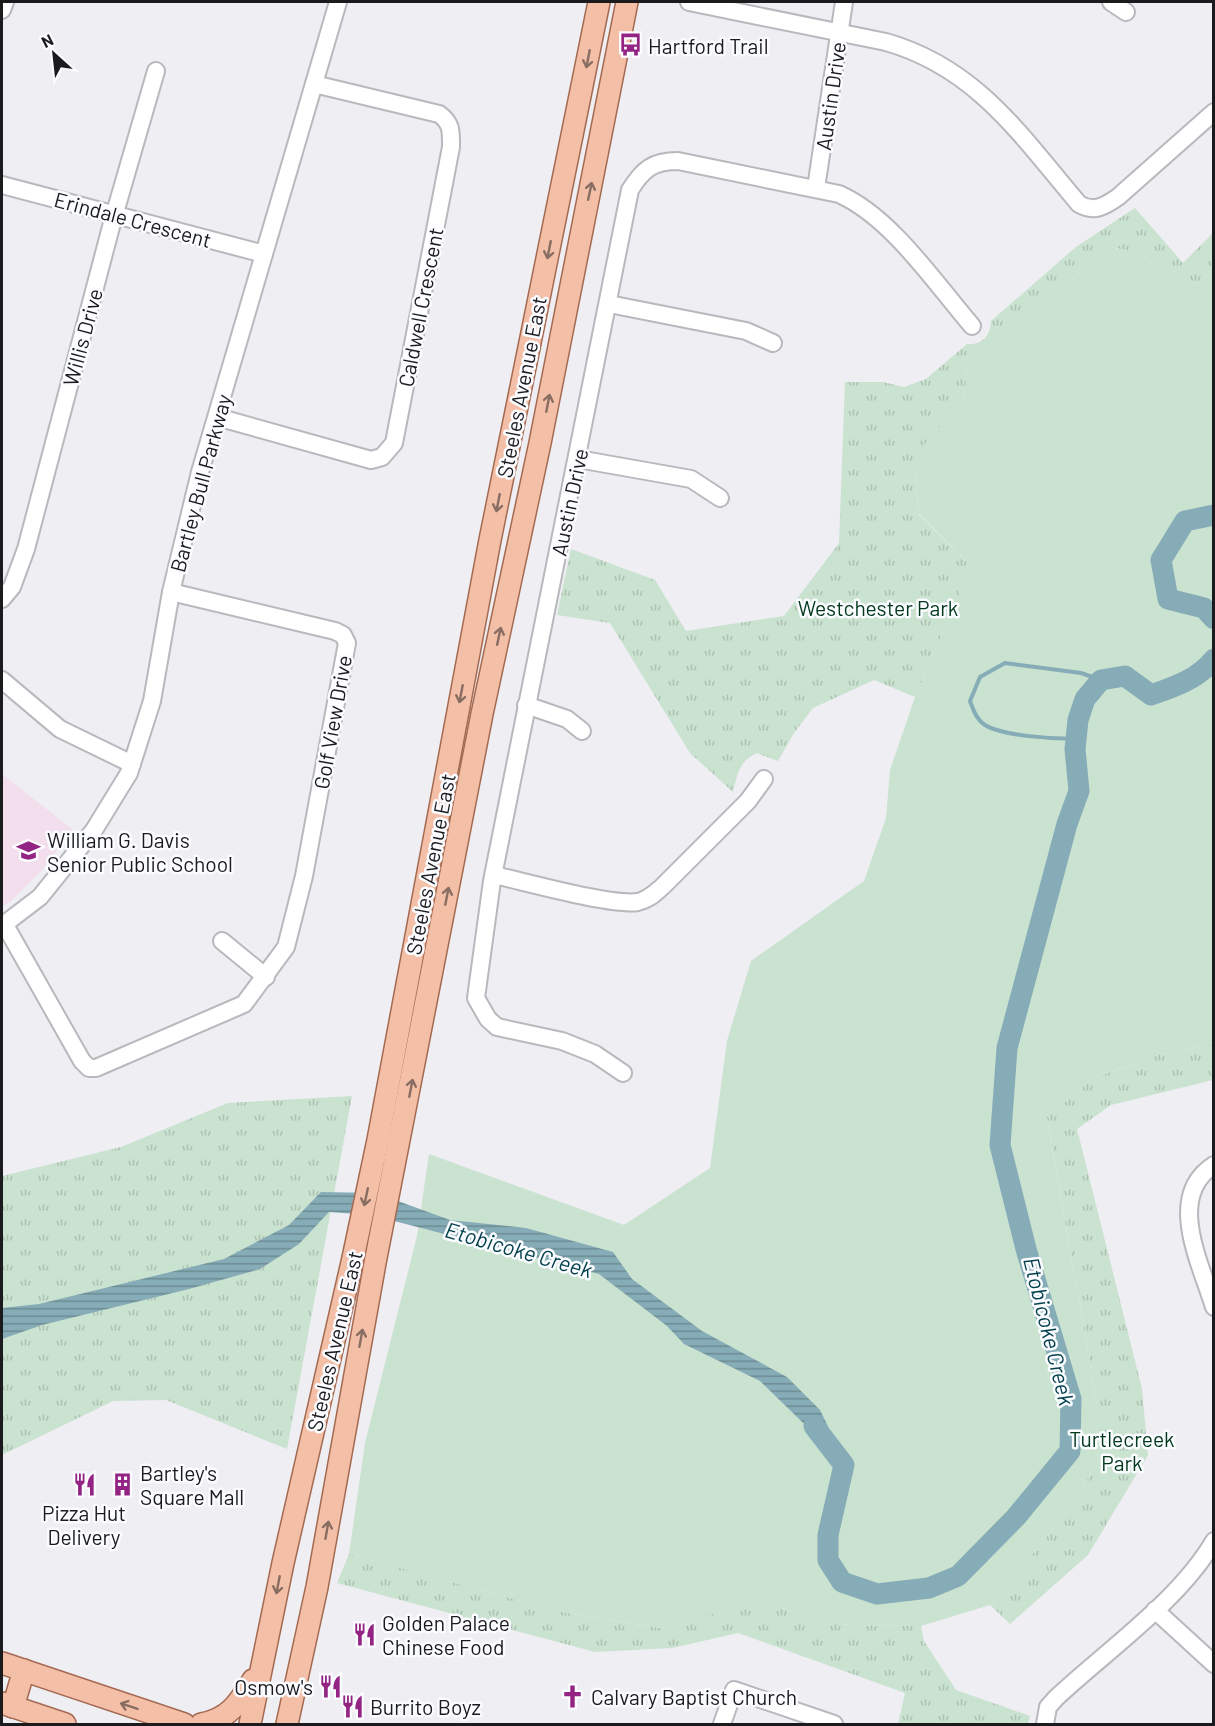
<svg xmlns="http://www.w3.org/2000/svg" width="1215" height="1726" viewBox="0 0 1215 1726" font-family="Barlow,sans-serif">
<defs>
<pattern id="park-tufts" width="24" height="20" patternUnits="userSpaceOnUse" patternTransform="scale(1.5)"><rect width="24" height="20" fill="#cae2d0"/><path d="M3 7l-1-3M5 7V3M7 7l1-3M15 17l-1-3M17 17v-4M19 17l1-3" fill="none" stroke="#adc1b2"/></pattern>
<pattern id="water-rules" width="6" height="5" patternUnits="userSpaceOnUse" patternTransform="scale(1.5)"><rect width="6" height="5" fill="#86acb7"/><path d="M0 2.5h6" fill="none" stroke="#6d8b94"/></pattern>
</defs>
<rect width="100%" height="100%" fill="#eeeef3"/>
<path fill="#f3deed" d="M2 774 73 830 41 871 10 902 2 906Z"/>
<path fill="#cae2d0" d="M1110 247 1141 253 1153 265 1197 285 1213 268V1044L1161 1054 1096 1077 1047 1118 1098 1410 1097 1465 1056 1526 990 1605 921 1626 848 1625 758 1602 661 1628 561 1612 349 1554 365 1443 417 1236 429 1154 624 1225 710 1168 727 1041 751 961 864 881 886 818 890 770 915 697 971 566 919 514 915 474 925 444 964 397 967 371Z"/>
<g fill="url(#park-tufts)">
<path d="M1135 208 1183 263 1213 233V268L1197 285 1153 265 1141 253 1110 247 967 371 964 397 925 444 915 475 919 515 971 566 915 697 874 680 813 708 794 733 778 761 757 753C739 761 737 775 733 792L690 753 610 623 557 615 571 549 655 580 686 631 784 616 839 543 845 382H883L904 387 926 379 967 344C983 345 990 336 991 321L1076 247Z"/>
<path d="M1213 1044V1080L1111 1105 1077 1129 1142 1389 1148 1455 1088 1555 1010 1624 990 1605 1056 1526 1097 1465 1098 1410 1047 1117 1094 1078 1161 1054Z"/>
<path d="M352 1096 287 1449 166 1400 113 1401 2 1455V1176L121 1147 228 1103Z"/>
<path d="M349 1554 561 1612 660 1628 758 1602 848 1625 921 1626 924 1641 956 1690 1030 1716 1028 1724H898L905 1693 738 1633 672 1648 595 1652 337 1583Z"/>
</g>
<path fill="url(#water-rules)" d="M321 1192 376 1193 450 1220 526 1228 613 1252 632 1279 702 1331 787 1377 820 1410 837 1445 829 1448 760 1381 684 1344 667 1326 599 1274 371 1215 329 1212 299 1244 260 1269 189 1289 42 1325 2 1339V1308L39 1304 224 1259 289 1225Z"/>
<g fill="none" stroke-linecap="round" stroke-linejoin="round">
<path stroke="#86acb7" stroke-width="4" d="M1077 739C1055 739 1002 736 985 725 976 719 974 711 970 701L980 677 1005 663 1081 673 1101 680"/>
<g stroke="#86acb7" stroke-width="21">
<path d="M1214 515 1185 521 1161 560 1168 599 1204 608 1214 619"/>
<path d="M814 1426 844 1465 828 1535V1560L842 1582 877 1594 929 1588 958 1576 1016 1517 1070 1451 1071 1399 1026 1249 1000 1145 1007 1048 1067 824 1079 791 1075 749 1078 720 1085 699 1101 680 1125 676 1151 695C1174 687 1198 679 1214 659"/>
</g>
<defs>
<g id="minor">
<path d="M689 2 886 42C977 68 1021 136 1079 204 1094 213 1105 206 1118 197L1214 112"/>
<path d="M1111 2 1126 12"/>
<path d="M2 10 5 2"/>
<path d="M2 185 264 254"/>
<path d="M816 188 844 2"/>
<path d="M609 304 746 331 773 343"/>
<path d="M217 417 371 460 382 457 394 443 451 147C451 132 452 123 439 114L314 84"/>
<path d="M578 459 691 479 720 498"/>
<path d="M2 599 12 587 26 549 112 223 156 71"/>
<path d="M2 680 60 729 132 764"/>
<path d="M526 705 567 719 582 731"/>
<path d="M494 875C526 882 611 906 638 902 648 900 655 893 662 887L748 801 764 779"/>
<path d="M5 925 82 1061 89 1068H96L244 1004 286 947 304 876 347 643 343 635 335 631 171 592"/>
<path d="M2 926 40 897 94 830 129 773 152 701 171 592 200 472 338 2"/>
<path d="M222 941 266 977"/>
<path d="M623 1073 595 1054 562 1041 497 1027 488 1019 476 998 492 881 630 190C643 169 653 161 678 161L839 194C891 217 935 283 972 326"/>
<path d="M1214 1165C1165 1196 1201 1264 1214 1307"/>
<path d="M1155 1610 1214 1664"/>
<path d="M722 1724 734 1690 834 1724"/>
<path d="M1045 1724 1048 1707 1056 1698C1106 1651 1179 1601 1214 1541"/>
</g>
<g id="major">
<path d="M2 1663 184 1724"/>
<path d="M2 1703 65 1724"/>
<path d="M13 1707 24 1670"/>
<path d="M201 1724C229 1719 239 1703 253 1680"/>
<path d="M250 1724 283 1563 353 1258 378 1140 490 540 599 2"/>
<path d="M287 1724 317 1587 375 1263 482 714 540 443 627 2"/>
</g>
</defs>
<use href="#minor" stroke="#b8b9bd" stroke-width="20"/>
<use href="#major" stroke="#a46a51" stroke-width="24"/>
<use href="#minor" stroke="#fff" stroke-width="16"/>
<use href="#major" stroke="#f4bfa7" stroke-width="21"/>
</g>
<defs><path id="oneway-shaft" d="M-6 0H5M1.5-3L5.5 0L1.5 3" fill="none" stroke-width="1.6" stroke-linecap="round" stroke-linejoin="round" transform="scale(1.5)"/></defs>
<g stroke="#886d62">
<use href="#oneway-shaft" transform="translate(588 59) rotate(101)"/>
<use href="#oneway-shaft" transform="translate(590 191) rotate(-78)"/>
<use href="#oneway-shaft" transform="translate(549 250) rotate(101)"/>
<use href="#oneway-shaft" transform="translate(548 403) rotate(-79)"/>
<use href="#oneway-shaft" transform="translate(498 503) rotate(101)"/>
<use href="#oneway-shaft" transform="translate(499 636) rotate(-78)"/>
<use href="#oneway-shaft" transform="translate(461 694) rotate(101)"/>
<use href="#oneway-shaft" transform="translate(447 896) rotate(-79)"/>
<use href="#oneway-shaft" transform="translate(411 1088) rotate(-79)"/>
<use href="#oneway-shaft" transform="translate(366 1197) rotate(102)"/>
<use href="#oneway-shaft" transform="translate(361 1338) rotate(-80)"/>
<use href="#oneway-shaft" transform="translate(327 1530) rotate(-80)"/>
<use href="#oneway-shaft" transform="translate(278 1585) rotate(101)"/>
<use href="#oneway-shaft" transform="translate(129 1706) rotate(-162)"/>
</g>
<defs>
<symbol id="bus-bare" viewBox="-9 -9 18 18"><path d="M-5-6H5V4H4V6H2V4H-2V6H-4V4H-5ZM-3.5-4V0h7V-4ZM-3.5 1.2v1.5H-2V1.2ZM2 1.2v1.5H3.5V1.2Z" fill="#942484" stroke="#fbfcff" stroke-width="2.5" paint-order="stroke"/></symbol>
<symbol id="school-bare" viewBox="-9 -9 18 18"><path d="M0-5L7-2L0 1L-7-2ZM-4 1L0 2.5L4 1V4Q0 6-4 4Z" fill="#942484" stroke="#fbfcff" stroke-width="2.5" paint-order="stroke"/></symbol>
<symbol id="restaurant-bare" viewBox="-9 -9 18 18"><path d="M-5-6h1v4h1v-4h1v4h1v-4h1v5L-1.5 .5V6h-2V.5L-5-1ZM5-6V6H3V1.5H1.5Q1.5-4 5-6Z" fill="#942484" stroke="#fbfcff" stroke-width="2.5" paint-order="stroke"/></symbol>
<symbol id="building-bare" viewBox="-9 -9 18 18"><path d="M-4-6H4V6H1V3H-1V6H-4ZM-2.5-4.3h1.7v1.8h-1.7ZM.8-4.3h1.7v1.8H.8ZM-2.5-1h1.7V.8h-1.7ZM.8-1h1.7V.8H.8Z" fill="#942484" stroke="#fbfcff" stroke-width="2.5" paint-order="stroke"/></symbol>
<symbol id="church-bare" viewBox="-9 -9 18 18"><path d="M-1.2-6h2.4v3.5h3.3v2.4h-3.3V6h-2.4V-.1h-3.3v-2.4h3.3Z" fill="#942484" stroke="#fbfcff" stroke-width="2.5" paint-order="stroke"/></symbol>
</defs>
<g fill-rule="evenodd">
<use href="#bus-bare" x="614" y="28" width="33" height="33"/>
<use href="#school-bare" x="12" y="834" width="33" height="33"/>
<use href="#restaurant-bare" x="68" y="1468" width="33" height="33"/>
<use href="#building-bare" x="106" y="1468" width="33" height="33"/>
<use href="#restaurant-bare" x="348" y="1618" width="33" height="33"/>
<use href="#restaurant-bare" x="314" y="1670" width="33" height="33"/>
<use href="#church-bare" x="556" y="1680" width="33" height="33"/>
<use href="#restaurant-bare" x="336" y="1690" width="33" height="33"/>
</g>
<g text-anchor="middle" dominant-baseline="central" stroke-width="5" stroke-linejoin="round" paint-order="stroke">
<g font-size="21" fill="#1b1b1d" stroke="#fbfcff" text-anchor="start">
<text x="648" y="45">Hartford Trail</text>
<text x="47" y="839">William G. Davis<tspan x="47" dy="24">Senior Public School</tspan></text>
<text x="140" y="1472">Bartley's<tspan x="140" dy="24">Square Mall</tspan></text>
<text x="84" y="1512" text-anchor="middle">Pizza Hut<tspan x="84" dy="24">Delivery</tspan></text>
<text x="382" y="1622">Golden Palace<tspan x="382" dy="24">Chinese Food</tspan></text>
<text x="313" y="1686" text-anchor="end">Osmow's</text>
<text x="591" y="1696">Calvary Baptist Church</text>
<text x="370" y="1706">Burrito Boyz</text>
</g>
<g font-size="21" fill="#1b1b1d" stroke="#fbfcff">
<text transform="translate(830 96) rotate(-82)">Austin Drive</text>
<text transform="translate(133 219) rotate(15)">Erindale Crescent</text>
<text transform="translate(420 307) rotate(-79)">Caldwell Crescent</text>
<text transform="translate(82 337) rotate(-75)">Willis Drive</text>
<text transform="translate(521 387) rotate(-79)">Steeles Avenue East</text>
<text transform="translate(200 483) rotate(-75)">Bartley Bull Parkway</text>
<text transform="translate(569 502) rotate(-78)">Austin Drive</text>
<text transform="translate(332 722) rotate(-80)">Golf View Drive</text>
<text transform="translate(430 864) rotate(-79)">Steeles Avenue East</text>
<text transform="translate(334 1341) rotate(-77)">Steeles Avenue East</text>
</g>
<g font-size="21" fill="#01381b" stroke="#fbfcff">
<text x="878" y="607">Westchester Park</text>
<text x="1122" y="1438">Turtlecreek<tspan x="1122" dy="24">Park</tspan></text>
</g>
<g font-size="22" font-style="italic" fill="#023f4c" stroke="#fbfcff">
<text transform="translate(519 1249) rotate(16)">Etobicoke Creek</text>
<text transform="translate(1050 1331) rotate(76)">Etobicoke Creek</text>
</g>
</g>
<rect width="1215" height="1726" fill="none" stroke="#1b1b1d" stroke-width="6"/>
<g transform="translate(54 54) rotate(333)" stroke="#fbfcff" stroke-width="4.5" paint-order="stroke">
<path d="M0-4.5L10 22L0 15L-10 22Z" fill="#1b1b1d"/>
<text y="-9" font-size="16" font-weight="bold" text-anchor="middle" fill="#1b1b1d">N</text>
</g>
</svg>
